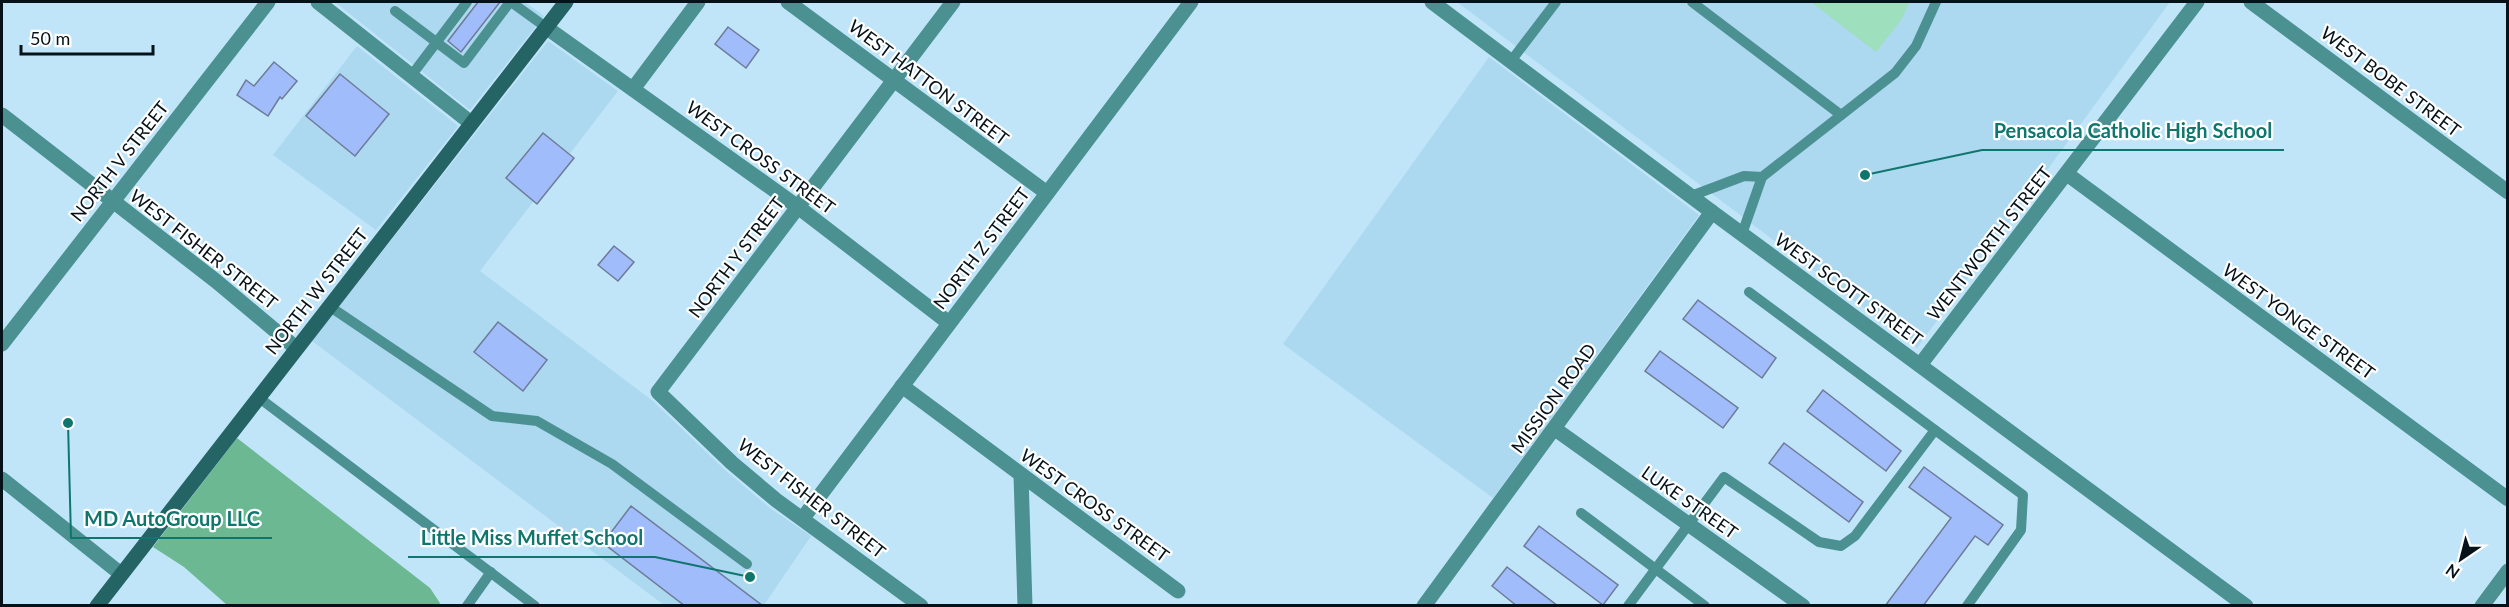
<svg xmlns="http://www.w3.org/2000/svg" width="2509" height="607" viewBox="0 0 2509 607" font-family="Lato,sans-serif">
<rect width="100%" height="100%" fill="#c0e5f9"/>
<g fill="#acd8f0">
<path d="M335 2H525L544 16 470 110Z"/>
<path d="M1457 2H2170L1917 348Z"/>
<path d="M548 41 618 91 480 271 653 401 725 470 770 508 811 536 764 605H664L312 341Z"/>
<path d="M357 46 458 126 376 230 273 155Z"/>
<path d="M1489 57 1699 215 1493 498 1283 344Z"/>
</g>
<path fill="#9edfbd" d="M1811 2H1910L1901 20 1876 52Z"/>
<path fill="#6bb893" d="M237 438 430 588 440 603 439 605H227L184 567 153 547Z"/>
<g fill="#a0bcfb" stroke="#6e7b98" stroke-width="1.5">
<path d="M478 2H500L461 52 448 41Z"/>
<path d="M728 27 759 50 746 68 715 44Z"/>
<path d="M274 62 297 81 282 99 280 97 268 116 237 95 246 80 254 86Z"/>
<path d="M340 74 389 114 355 156 306 116Z"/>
<path d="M543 133 574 158 537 204 506 178Z"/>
<path d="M614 246 634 262 618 281 598 265Z"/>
<path d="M1698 300 1776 358 1762 378 1683 319Z"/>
<path d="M498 322 547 360 523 391 474 352Z"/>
<path d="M1660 351 1738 408 1723 428 1645 371Z"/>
<path d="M1823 390 1901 451 1886 471 1807 411Z"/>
<path d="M1784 443 1863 502 1849 522 1769 463Z"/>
<path d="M1924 467 2003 525 1988 545 1975 536 1923 606H1885L1951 518 1909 487Z"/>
<path d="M631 506 763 606H685L603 543Z"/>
<path d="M1539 526 1618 585 1603 605 1524 546Z"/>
<path d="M1507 567 1558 606H1517L1492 586Z"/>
</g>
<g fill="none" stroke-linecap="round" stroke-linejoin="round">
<g stroke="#4c9192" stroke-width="10">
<path d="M511 2 547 28"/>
<path d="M1692 2 1841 115"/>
<path d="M395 11 464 63 510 2"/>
<path d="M1511 61 1556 2"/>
<path d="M411 76 467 2"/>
<path d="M1762 177 1895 73 1916 46 1936 2"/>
<path d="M1691 196 1744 176 1762 177 1742 234"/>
<path d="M329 306 492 416 537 421 612 464 747 564"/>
<path d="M258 397 535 606"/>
<path d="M1935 430 2023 495 2021 530 1967 606"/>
<path d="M1581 513 1705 606"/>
<path d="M467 606 491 572"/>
<path d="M1628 606 1724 477 1819 542 1841 546 1855 536 1935 430 1749 292"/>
</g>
<g stroke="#4c9192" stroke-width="15">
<path d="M318 2 471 123"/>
<path d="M788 2 1047 193"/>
<path d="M2251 2 2508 192"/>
<path d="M547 28 798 207 949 323"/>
<path d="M633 89 698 2"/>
<path d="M2 115 216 281 296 348"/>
<path d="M2067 174 2508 499"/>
<path d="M2 344 268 2"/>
<path d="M1920 365 2197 2"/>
<path d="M902 386 1178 591"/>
<path d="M1555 429 1803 606"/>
<path d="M1021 475 1025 606"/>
<path d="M2 479 121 574"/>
<path d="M803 518 1191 2"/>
<path d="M921 606 776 500 732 463 658 392 953 2"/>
<path d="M1424 606 1712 212"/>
<path d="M2482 606 2508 571"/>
</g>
<path stroke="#4c9192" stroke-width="15" d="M1432 2 1712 212 2246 606"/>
<path stroke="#256465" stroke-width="15" d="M97 606 566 2"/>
</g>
<g text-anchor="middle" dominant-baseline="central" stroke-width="4.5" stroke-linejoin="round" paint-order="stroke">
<g font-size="18" fill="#051219" stroke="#fff">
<text transform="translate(2391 81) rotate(37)">WEST BOBE STREET</text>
<text transform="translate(929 82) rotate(37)">WEST HATTON STREET</text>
<text transform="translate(761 157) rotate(36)">WEST CROSS STREET</text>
<text transform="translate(119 161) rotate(-52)">NORTH V STREET</text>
<text transform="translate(1989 243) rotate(-52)">WENTWORTH STREET</text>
<text transform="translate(981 248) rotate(-53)">NORTH Z STREET</text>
<text transform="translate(204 249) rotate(38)">WEST FISHER STREET</text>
<text transform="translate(736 257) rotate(-53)">NORTH Y STREET</text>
<text transform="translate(1849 289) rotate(36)">WEST SCOTT STREET</text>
<text transform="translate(316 291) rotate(-52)">NORTH W STREET</text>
<text transform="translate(2299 321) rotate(36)">WEST YONGE STREET</text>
<text transform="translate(1553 398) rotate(-54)">MISSION ROAD</text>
<text transform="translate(812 498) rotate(38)">WEST FISHER STREET</text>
<text transform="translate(1690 502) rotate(35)">LUKE STREET</text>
<text transform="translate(1095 505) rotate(36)">WEST CROSS STREET</text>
</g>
</g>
<path fill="none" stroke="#0f766e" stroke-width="2" d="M1865 175L1982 150H2284M68 423L71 538H272M750 577L655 557H408"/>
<g fill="#0f766e" stroke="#fff" stroke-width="2">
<circle cx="1865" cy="175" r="6"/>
<circle cx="68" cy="423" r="6"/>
<circle cx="750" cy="577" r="6"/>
</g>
<g font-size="20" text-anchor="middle" font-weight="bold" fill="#0f766e" stroke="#fff" stroke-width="4.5" stroke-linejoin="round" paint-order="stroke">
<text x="2133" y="138">Pensacola Catholic High School</text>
<text x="172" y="526">MD AutoGroup LLC</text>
<text x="532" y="545">Little Miss Muffet School</text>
</g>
<rect width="2509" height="607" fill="none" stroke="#051219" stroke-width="6"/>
<g transform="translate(2461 559) rotate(215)" stroke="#ffffff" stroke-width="4.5" paint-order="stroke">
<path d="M0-4.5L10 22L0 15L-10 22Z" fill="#051219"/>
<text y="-9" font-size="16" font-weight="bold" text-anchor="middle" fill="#051219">N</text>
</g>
<path d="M21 45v9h132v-9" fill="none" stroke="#051219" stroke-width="3"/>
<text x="30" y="45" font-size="18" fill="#051219" stroke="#ffffff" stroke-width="4.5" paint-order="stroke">50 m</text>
</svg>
